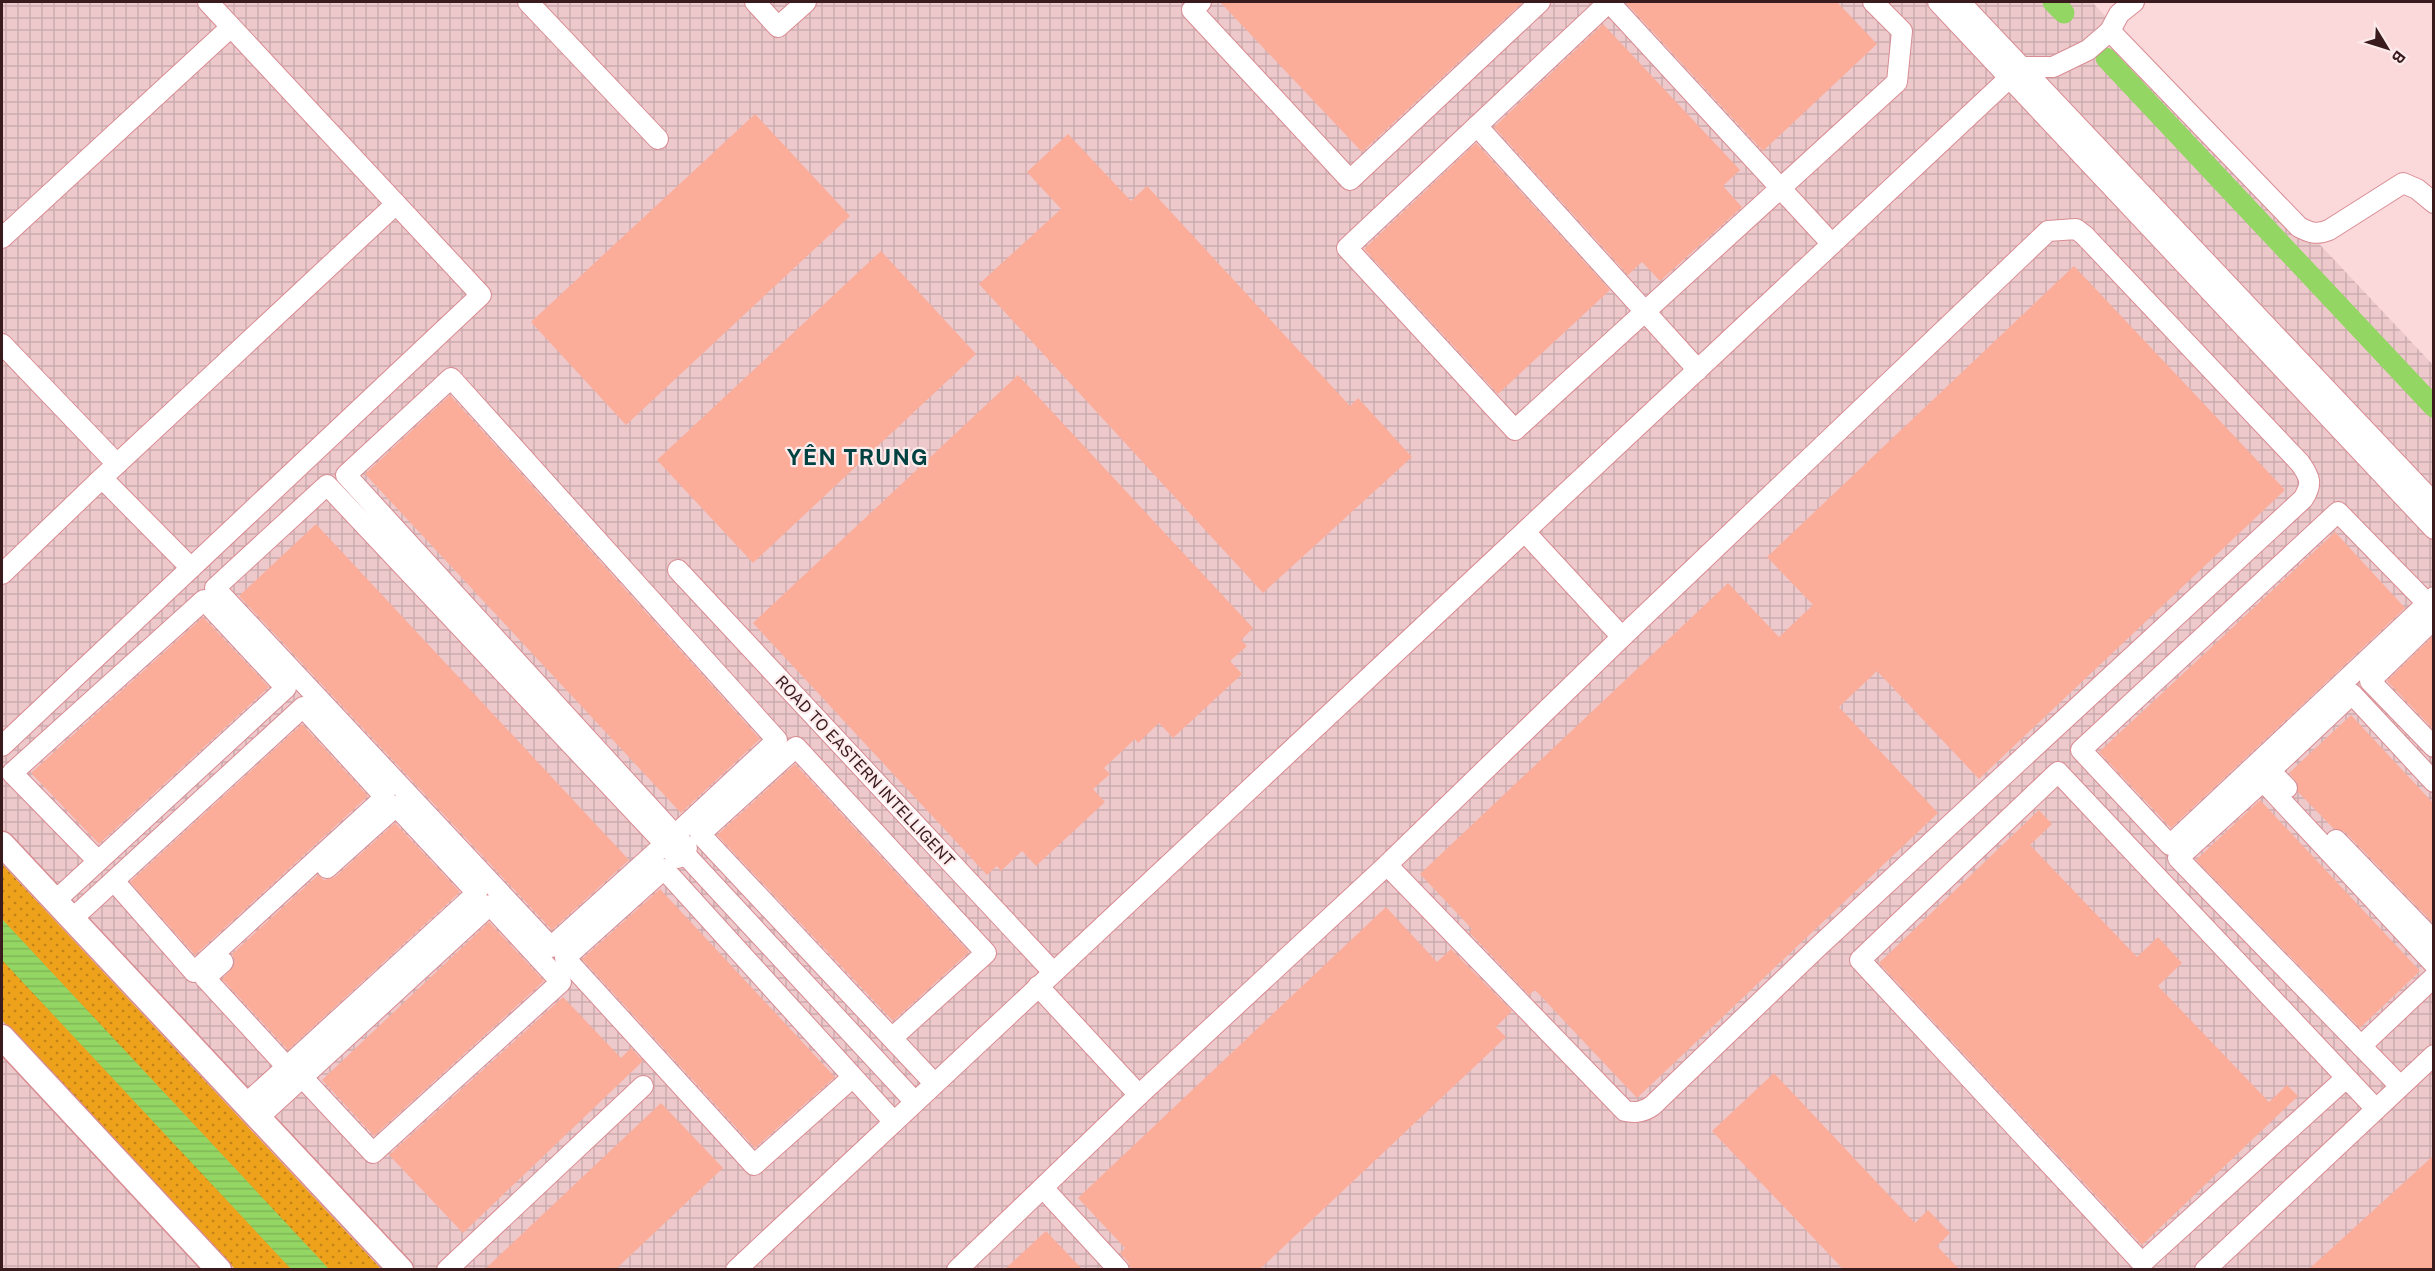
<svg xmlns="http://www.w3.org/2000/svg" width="2435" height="1271" viewBox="0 0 2435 1271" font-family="'Public Sans',sans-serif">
<defs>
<pattern id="industrial-grid" width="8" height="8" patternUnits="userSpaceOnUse" patternTransform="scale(1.5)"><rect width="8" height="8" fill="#edc9cc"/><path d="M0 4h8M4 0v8" fill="none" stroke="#ccacaf"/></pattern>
<pattern id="grass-dots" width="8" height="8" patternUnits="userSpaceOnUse" patternTransform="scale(1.5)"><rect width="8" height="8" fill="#eea11b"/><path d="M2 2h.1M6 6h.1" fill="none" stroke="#c28217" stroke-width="1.8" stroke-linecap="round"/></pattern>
<pattern id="water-rules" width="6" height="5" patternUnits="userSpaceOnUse" patternTransform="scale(1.5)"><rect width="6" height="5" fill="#93d663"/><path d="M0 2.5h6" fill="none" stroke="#80b756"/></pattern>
</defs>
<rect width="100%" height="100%" fill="#fbd9db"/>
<path fill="url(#industrial-grid)" d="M2 2H2092L2433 365V1269L2 1270Z"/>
<path fill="url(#grass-dots)" d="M2 864 381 1269H235L2 1020Z"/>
<path fill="url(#water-rules)" d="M2 919 329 1269H291L2 960Z"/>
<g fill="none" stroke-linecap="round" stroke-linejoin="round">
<g stroke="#93d663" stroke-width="21">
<path d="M2053 2 2064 13"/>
<path d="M2106 58 2434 407"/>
</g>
</g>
<g fill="#fcad9a">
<path d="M1220 2H1523L1362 152Z"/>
<path d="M1625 2H1837L1877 44 1763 151Z"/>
<path d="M1603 24 1740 170 1723 186 1742 207 1660 281 1642 262 1628 275 1494 127Z"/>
<path d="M755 114 850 216 626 425 531 322Z"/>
<path d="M1068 134 1131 201 1147 186 1350 406 1358 398 1412 457 1263 593 979 284 1061 209 1027 172Z"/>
<path d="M1476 143 1610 290 1498 394 1364 249Z"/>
<path d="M881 251 976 354 753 563 657 460Z"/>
<path d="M2074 266 2285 490 1979 779 1877 671 1839 707 1938 813 1637 1098 1535 990 1529 995 1469 932 1472 929 1420 874 1728 583 1779 637 1813 605 1767 557Z"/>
<path d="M1018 375 1253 628 1241 640 1247 646 1230 661 1242 674 1173 738 1159 723 1138 743 1135 739 1104 768 1110 774 1093 789 1105 802 1036 866 1022 851 1001 871 997 866 987 875 753 623Z"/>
<path d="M450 395 760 739 681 813 365 474Z"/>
<path d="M316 524 629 860 552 930 239 596Z"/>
<path d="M2335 532 2405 608 2171 828 2099 752Z"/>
<path d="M203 617 269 687 99 844 31 773Z"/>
<path d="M2433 636V729L2387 681Z"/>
<path d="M2351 715 2433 803V923L2345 832 2333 828 2298 792V784L2289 773Z"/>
<path d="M302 724 368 796 195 955 130 882Z"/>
<path d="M795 764 969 952 893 1021 717 835Z"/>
<path d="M2260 800 2420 971 2360 1028 2196 860Z"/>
<path d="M2039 810 2052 824 2030 845 2137 957 2158 937 2182 963 2158 986 2269 1102 2287 1085 2298 1096 2142 1245 1879 963Z"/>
<path d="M395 823 460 892 288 1050 222 979 234 966 235 960 232 954 318 875 324 880 335 877Z"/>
<path d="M660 889 835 1077 755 1148 582 959Z"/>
<path d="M1386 907 1437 962 1451 949 1512 1011 1496 1027 1506 1037 1260 1269H1131L1128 1262 1120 1253 1125 1248 1078 1198Z"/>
<path d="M489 922 544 981 374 1136 322 1080Z"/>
<path d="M563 997 621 1058 631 1048 643 1061 463 1233 389 1155Z"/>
<path d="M1774 1073 1915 1223 1928 1210 1950 1233 1937 1246 1959 1269H1843L1712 1131Z"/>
<path d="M661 1103 723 1168 616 1269H485Z"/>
<path d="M2433 1156V1269H2309Z"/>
<path d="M1046 1231 1082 1269H1005Z"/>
</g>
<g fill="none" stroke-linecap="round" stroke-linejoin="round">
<defs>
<g id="minor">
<path d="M528 2 658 139"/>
<path d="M755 2 778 27 806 2"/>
<path d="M1201 2 1192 10 1350 180 1540 2"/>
<path d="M1609 2 1347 248 1515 430 1897 82 1902 31 1873 2"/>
<path d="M1609 2 1832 244"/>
<path d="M1938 2 2434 529"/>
<path d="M1960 2 2434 503"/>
<path d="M2110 31 2299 227C2310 233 2317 235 2329 230L2403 183 2417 189 2434 203"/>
<path d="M1477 126 1698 370"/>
<path d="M2 238 231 27"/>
<path d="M2 344 117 464"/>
<path d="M102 478 396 204"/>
<path d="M1525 532 1622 637"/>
<path d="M678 570 1053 972"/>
<path d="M2 574 102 478 191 568"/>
<path d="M2427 603 2338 512 2081 750 2170 845 2434 597"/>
<path d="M2434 619 2370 681 2434 747"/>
<path d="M2 746 481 295 208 2"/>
<path d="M2287 788 2270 771 2352 694 2434 782"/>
<path d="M2336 840 2434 941"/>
<path d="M665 844 551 947 215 588 327 485 665 844 678 858 687 848 675 835 346 475 451 378 777 740 675 835"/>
<path d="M683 852 915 1102"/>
<path d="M55 901 286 688 204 600 12 773 98 861"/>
<path d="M72 919 303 707 385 797 194 972 114 881"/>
<path d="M223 962 205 978 287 1067"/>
<path d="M1038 986 1139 1095"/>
<path d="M892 1038 986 953 796 747 700 834 934 1083"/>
<path d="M2361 1046 2434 977"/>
<path d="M853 1077 754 1165 565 958 664 869 894 1122"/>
<path d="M2346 1078 2142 1263 1860 960 2058 772 2376 1109"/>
<path d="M2400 1086 2178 858 2263 781 2434 964"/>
<path d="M246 1104 477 893 396 806 327 868"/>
<path d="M258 1118 490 905 561 982 373 1153 302 1077"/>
<path d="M1044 1189 1119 1270"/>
<path d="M447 1270 643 1086"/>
<path d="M736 1270 2021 67H2053L2088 50 2110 31 2119 14 2134 2"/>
<path d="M957 1270 1139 1095 1387 865 1622 637 2048 231 2076 229 2084 235 2300 463C2310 477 2313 484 2303 499L1820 945 1652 1106C1643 1112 1636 1113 1625 1111L1387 865"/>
<path d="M2205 1270 2434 1055"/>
</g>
<g id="major">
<path d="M2 844 401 1270"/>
<path d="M2 1037 219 1270"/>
</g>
</defs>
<use href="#minor" stroke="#d88c93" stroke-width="22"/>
<use href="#major" stroke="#d88c93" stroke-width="27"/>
<use href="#minor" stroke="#fff" stroke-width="20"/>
<use href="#major" stroke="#fff" stroke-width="24"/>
</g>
<g text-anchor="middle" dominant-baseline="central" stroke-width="4.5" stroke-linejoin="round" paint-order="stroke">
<g font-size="16" fill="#391b1e" stroke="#fdebec">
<text transform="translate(865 771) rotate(47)">ROAD TO EASTERN INTELLIGENT</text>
</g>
<g font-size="22" font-weight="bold" letter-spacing="1.5" fill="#004242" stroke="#fdebec">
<text x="858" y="457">YÊN TRUNG</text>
</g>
</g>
<rect width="2435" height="1271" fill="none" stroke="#391b1e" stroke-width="6"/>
<g transform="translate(2387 48) rotate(128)" stroke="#fdebec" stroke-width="4.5" paint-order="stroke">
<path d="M0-4.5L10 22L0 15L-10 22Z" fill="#391b1e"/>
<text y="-9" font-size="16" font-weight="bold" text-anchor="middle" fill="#391b1e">B</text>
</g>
</svg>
